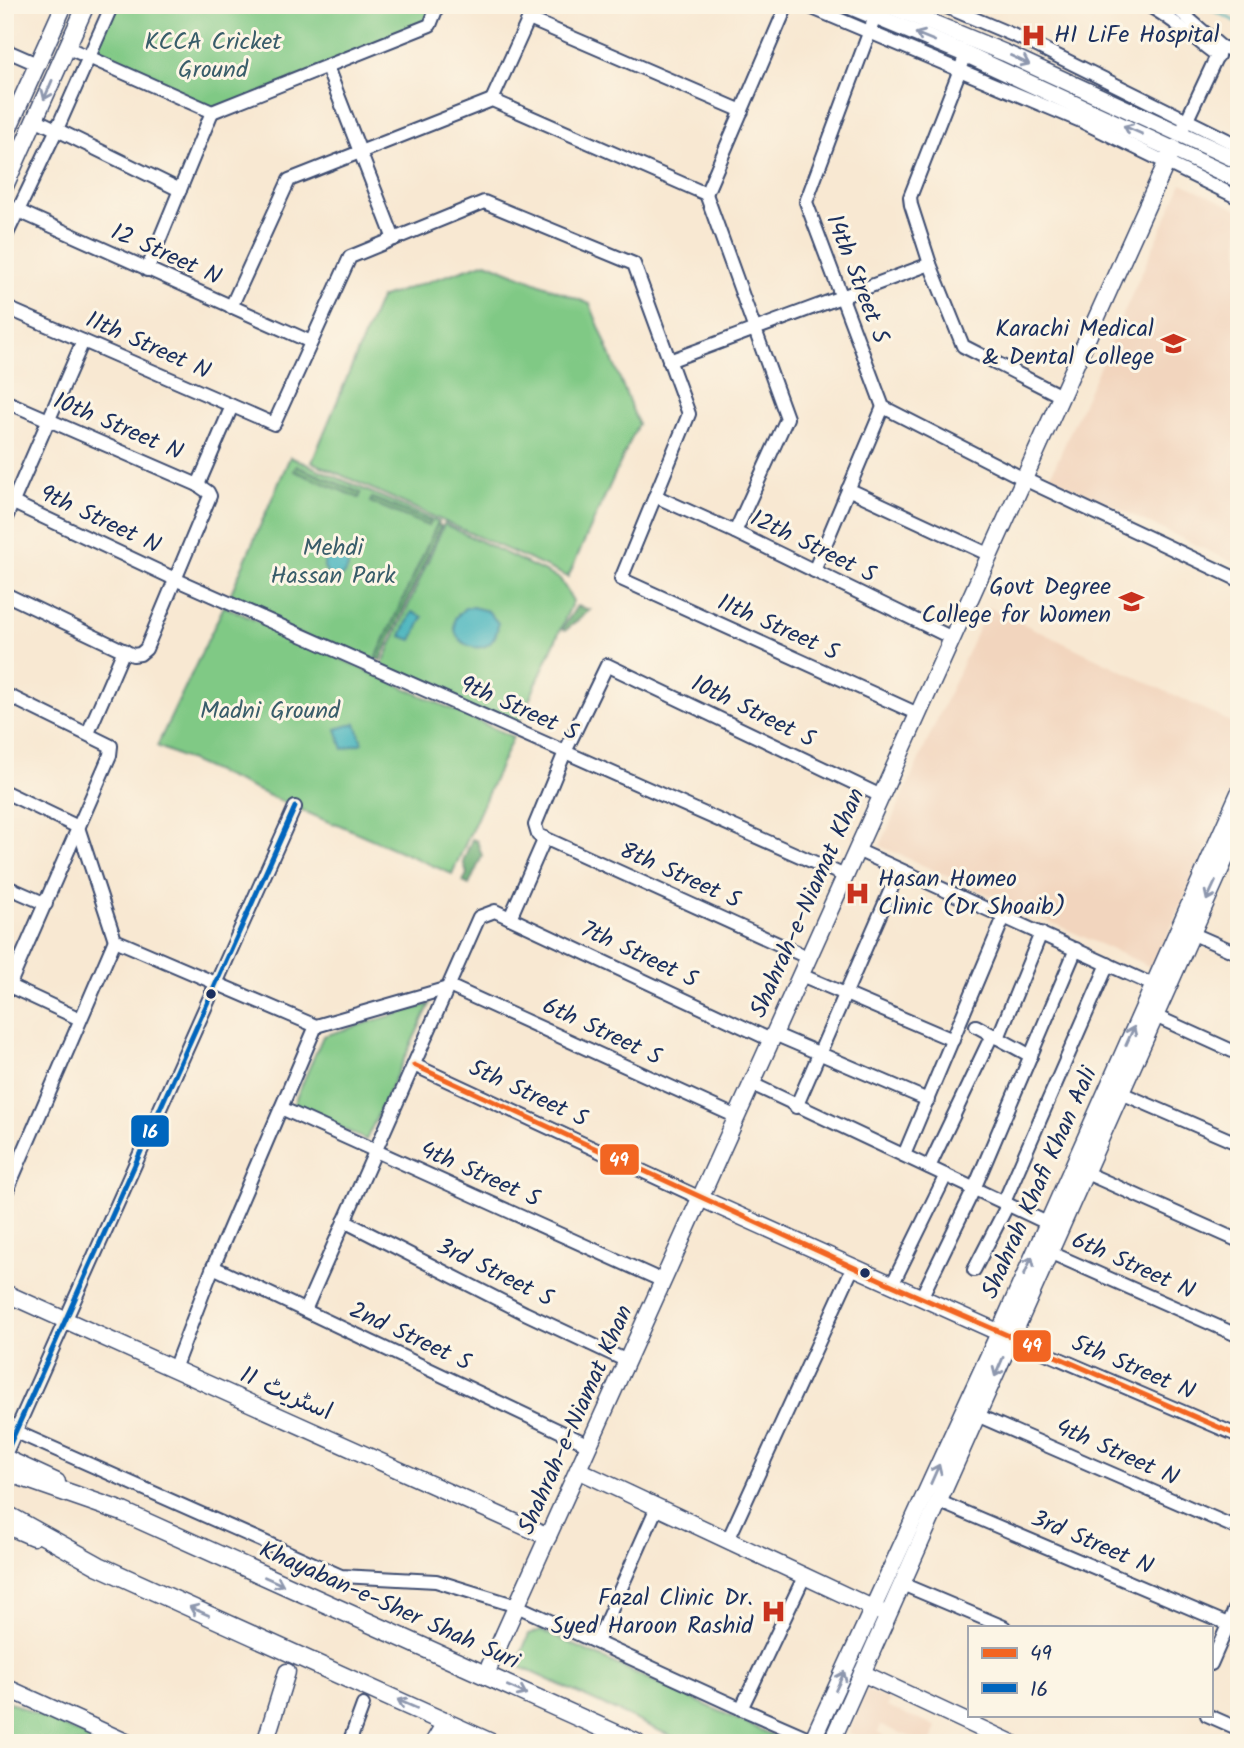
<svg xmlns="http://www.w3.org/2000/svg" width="1244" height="1748" viewBox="0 0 1244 1748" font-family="Kalam,'Playpen Sans Arabic',sans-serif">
<rect width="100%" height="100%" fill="#fcf5e5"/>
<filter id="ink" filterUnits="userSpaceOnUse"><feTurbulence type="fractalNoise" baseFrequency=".0143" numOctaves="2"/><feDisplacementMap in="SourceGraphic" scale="14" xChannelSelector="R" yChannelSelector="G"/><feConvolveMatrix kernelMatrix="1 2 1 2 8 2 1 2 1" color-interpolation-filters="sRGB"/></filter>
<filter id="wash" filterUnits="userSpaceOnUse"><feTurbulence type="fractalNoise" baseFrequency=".00686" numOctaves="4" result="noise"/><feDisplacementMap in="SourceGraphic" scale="28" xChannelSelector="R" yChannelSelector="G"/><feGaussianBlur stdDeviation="1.57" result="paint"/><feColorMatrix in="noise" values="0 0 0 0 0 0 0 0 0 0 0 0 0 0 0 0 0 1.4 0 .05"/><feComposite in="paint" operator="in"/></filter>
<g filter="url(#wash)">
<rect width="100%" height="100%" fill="#f8e8d2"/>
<g fill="#f2d5be">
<path d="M1182 183 1239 210V565L1050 477Z"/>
<path d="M988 607 1239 726V777L1153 968 880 846Z"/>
<path d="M866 1690 889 1700 887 1707 937 1727 930 1743H914L915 1739 881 1725 878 1732 884 1735 881 1743H873L849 1733Z"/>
</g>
<g fill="#80c985" stroke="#4e7c72" stroke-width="2">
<path d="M112 5H437L430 25 212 112 91 55Z"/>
<path d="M486 262 590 304 638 424 568 577 312 462 380 298Z"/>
<path d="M290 457 439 522 372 667 227 602Z"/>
<path d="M444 524 560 579 573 601 515 732 380 670Z"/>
<path d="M224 606 513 737 452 874 335 823 333 824 157 746Z"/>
<path d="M430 1004 366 1140 293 1105 323 1036Z"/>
<path d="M541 1630 774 1736 786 1738 791 1743H686L516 1665 529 1634Z"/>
<path d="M5 1700 100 1743H5Z"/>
</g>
<g fill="#68ad72" stroke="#426e68" stroke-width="2">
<path d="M296 466 361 493 359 498 294 471Z"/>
<path d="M372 498 431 522 428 526 370 502Z"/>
<path d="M437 524 441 526 381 660 376 659Z"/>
<path d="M577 606 590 610 566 630 562 629Z"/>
<path d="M472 839 477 841 482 856 469 885 463 882 467 874 463 861Z"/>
</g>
<g fill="#44b4bd" stroke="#30728e" stroke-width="2">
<circle cx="336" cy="565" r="12"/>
<path d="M472 607 488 611 498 623C496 660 457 649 455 629 454 625 455 622 455 618L465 608Z"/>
<path d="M412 612 423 617 412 640 401 636Z"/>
<path d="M356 723 362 743 343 749 336 729Z"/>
</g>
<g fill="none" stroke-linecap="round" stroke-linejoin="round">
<path stroke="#44b4bd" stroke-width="2.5" d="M1202 5 1239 23"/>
</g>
</g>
<g filter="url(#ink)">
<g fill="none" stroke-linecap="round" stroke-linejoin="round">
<defs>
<g id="street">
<path d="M805 5 1083 122 1239 198"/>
<path d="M942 5 1027 41 1239 146"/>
<path d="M1147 5C1173 18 1194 39 1218 56"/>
<path d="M1173 5 1221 47 1239 52"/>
<path d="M875 17 806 202 883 407 1024 479 1239 580"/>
<path d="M529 19 742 111"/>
<path d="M66 47 212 112 430 25 438 5"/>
<path d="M5 50 37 64"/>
<path d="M963 62 910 197 911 205 930 264 963 346 1061 396"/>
<path d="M327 67 394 239"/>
<path d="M492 100 535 5"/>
<path d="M35 119 180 190"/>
<path d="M1184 126 1221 47"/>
<path d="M706 194 787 5"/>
<path d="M5 205 311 342"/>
<path d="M5 238 57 129 112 5"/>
<path d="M147 270 212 112"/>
<path d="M5 307 274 424 350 257 484 202 634 264 689 414 621 579 918 714"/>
<path d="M231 307 289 180 492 100 706 194 787 418 735 532"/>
<path d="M669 361 930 264"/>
<path d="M5 401 198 485 208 492 210 496 146 649 140 654 133 655 5 594"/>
<path d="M198 485 232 406"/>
<path d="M848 489 990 555"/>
<path d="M655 496 735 532 952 638"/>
<path d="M5 499 177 580 845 876"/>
<path d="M5 520 83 341"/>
<path d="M814 571 883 407"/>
<path d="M5 694 111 746 110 755 5 995"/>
<path d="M88 733 124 650"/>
<path d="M5 792 78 827 115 940 316 1026 448 988"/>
<path d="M857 850 1153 985"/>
<path d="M5 886 46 904"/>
<path d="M510 918 545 838"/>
<path d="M1191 933 1239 954"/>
<path d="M809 958 538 835 535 825 565 752 607 665 881 796"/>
<path d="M801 975 953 1040"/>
<path d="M5 984 80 1019"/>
<path d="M449 986 737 1117"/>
<path d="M1155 1016 1239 1054"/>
<path d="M976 1026 1031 1056"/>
<path d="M774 1034 928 1100"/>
<path d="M998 1038 1041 933"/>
<path d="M414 1065 700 1198"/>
<path d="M752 1084 1047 1223"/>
<path d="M1119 1092 1239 1144"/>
<path d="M796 1107 899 871"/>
<path d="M281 1108 663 1281"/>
<path d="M904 1155 1004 917"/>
<path d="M929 1167 992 1035"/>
<path d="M1084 1172 1239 1241"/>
<path d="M5 1195 115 940"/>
<path d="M1004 1202 1108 964"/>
<path d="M344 1221 525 1313 627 1361"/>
<path d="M1049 1252 1239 1336"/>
<path d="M213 1267 589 1445"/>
<path d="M974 1270 1008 1204"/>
<path d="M892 1285 946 1175"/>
<path d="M921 1298 974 1189 1076 949"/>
<path d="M305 1310 479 917 495 911 771 1040"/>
<path d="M1011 1338 1239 1436"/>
<path d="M174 1369 213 1267 316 1026"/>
<path d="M979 1416 1239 1529"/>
<path d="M5 1427 341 1576 436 1581 517 1606 733 1705 820 1743"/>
<path d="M5 1455 295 807"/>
<path d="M940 1502 1228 1624"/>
<path d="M728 1540 853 1267"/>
<path d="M902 1584 1004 1627"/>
<path d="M597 1642 657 1507"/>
<path d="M1211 1664 1239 1600"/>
<path d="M741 1709 805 1575"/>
<path d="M1207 1715 1239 1729"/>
<path d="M349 1743 363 1705"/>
</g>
<g id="secondary">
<path d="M848 5 966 54 1239 180"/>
<path d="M889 5 1005 53 1239 161"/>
<path d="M5 136 64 5"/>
<path d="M5 186 86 5"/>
<path d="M700 1198 1009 1337"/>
<path d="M5 1293 548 1537"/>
<path d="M5 1458 57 1482"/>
<path d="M578 1470 883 1613"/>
<path d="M5 1525 33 1537"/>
<path d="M862 1673 1012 1743"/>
<path d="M485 1676 1173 148"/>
<path d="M5 1687 128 1743"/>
<path d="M265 1743 287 1672"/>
<path d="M433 1743 446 1721"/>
<path d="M811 1743 999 1333 1239 793"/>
<path d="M831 1743 1239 828"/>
</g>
<g id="primary">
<path d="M5 1471 123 1512 636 1743"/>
<path d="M5 1514 99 1566 491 1743"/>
</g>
</defs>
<use href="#street" stroke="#3c4b6f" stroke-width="16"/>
<use href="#secondary" stroke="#3c4b6f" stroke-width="19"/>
<use href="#primary" stroke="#3c4b6f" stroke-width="21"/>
<use href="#street" stroke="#fff" stroke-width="12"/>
<use href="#secondary" stroke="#fff" stroke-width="16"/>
<use href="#primary" stroke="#fff" stroke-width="18"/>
<defs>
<path id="bus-1" d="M414 1065 892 1285 1239 1436"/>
<path id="bus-2" d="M5 1455 295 807"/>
</defs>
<use href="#bus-1" stroke="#fcf5e5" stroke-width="10"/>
<use href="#bus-2" stroke="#fcf5e5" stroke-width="10"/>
<use href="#bus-1" stroke="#f26522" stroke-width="5"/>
<use href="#bus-2" stroke="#0065bd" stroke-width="5"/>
</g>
<defs><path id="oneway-shaft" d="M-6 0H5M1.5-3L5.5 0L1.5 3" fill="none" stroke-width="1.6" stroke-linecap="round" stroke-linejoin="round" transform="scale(1.75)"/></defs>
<g stroke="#8d97ae">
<use href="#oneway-shaft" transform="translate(925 37) rotate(-158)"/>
<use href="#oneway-shaft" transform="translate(1020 60) rotate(25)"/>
<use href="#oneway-shaft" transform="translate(48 90) rotate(113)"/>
<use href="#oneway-shaft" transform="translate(1133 130) rotate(-156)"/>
<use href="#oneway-shaft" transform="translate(1211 891) rotate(115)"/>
<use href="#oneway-shaft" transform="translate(1130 1036) rotate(-66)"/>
<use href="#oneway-shaft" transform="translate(1028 1266) rotate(-67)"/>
<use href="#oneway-shaft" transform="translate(999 1367) rotate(113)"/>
<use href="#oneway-shaft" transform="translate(935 1474) rotate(-66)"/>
<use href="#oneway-shaft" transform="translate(274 1581) rotate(24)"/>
<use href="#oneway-shaft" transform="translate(199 1611) rotate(-156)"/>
<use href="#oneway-shaft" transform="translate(840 1681) rotate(-65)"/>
<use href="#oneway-shaft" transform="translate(517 1690) rotate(24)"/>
<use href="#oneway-shaft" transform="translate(407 1704) rotate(-156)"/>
</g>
</g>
<defs>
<symbol id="hospital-bare" viewBox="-9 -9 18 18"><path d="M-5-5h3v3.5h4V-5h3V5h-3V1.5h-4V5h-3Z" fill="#c8321e" stroke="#fcf5e5" stroke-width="2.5" paint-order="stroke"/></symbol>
<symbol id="university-bare" viewBox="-9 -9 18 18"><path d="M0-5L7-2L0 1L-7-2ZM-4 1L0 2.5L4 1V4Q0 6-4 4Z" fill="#c8321e" stroke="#fcf5e5" stroke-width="2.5" paint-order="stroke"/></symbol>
</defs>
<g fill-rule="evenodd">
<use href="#hospital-bare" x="1016" y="18" width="35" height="35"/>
<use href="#university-bare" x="1156" y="326" width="35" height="35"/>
<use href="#university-bare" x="1114" y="584" width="35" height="35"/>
<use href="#hospital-bare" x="840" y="876" width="35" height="35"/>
<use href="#hospital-bare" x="756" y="1594" width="35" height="35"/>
</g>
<g fill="#1b2f5e" stroke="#fcf5e5" stroke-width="2.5">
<circle cx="211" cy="994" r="6"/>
<circle cx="865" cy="1273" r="6"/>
</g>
<g text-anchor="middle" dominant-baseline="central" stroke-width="6" stroke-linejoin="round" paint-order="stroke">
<g font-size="24" fill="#1b2f5e" stroke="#fcf5e5" text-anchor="end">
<text x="1054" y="35" text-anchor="start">HI LiFe Hospital</text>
<text x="1154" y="329">Karachi Medical<tspan x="1154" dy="28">&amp; Dental College</tspan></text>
<text x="1111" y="587">Govt Degree<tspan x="1111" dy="28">College for Women</tspan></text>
<text x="878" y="879" text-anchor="start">Hasan Homeo<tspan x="878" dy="28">Clinic (Dr Shoaib)</tspan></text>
<text x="753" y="1598">Fazal Clinic Dr.<tspan x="753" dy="28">Syed Haroon Rashid</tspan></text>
</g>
<g font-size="24" fill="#395d6a" stroke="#fcf5e5">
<text x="213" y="42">KCCA Cricket<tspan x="213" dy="28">Ground</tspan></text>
<text x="333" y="548">Mehdi<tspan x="333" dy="28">Hassan Park</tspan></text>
<text x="270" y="711">Madni Ground</text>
</g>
<g font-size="24" fill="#1b2f5e" stroke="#fcf5e5">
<text transform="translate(166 255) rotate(24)">12 Street N</text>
<text transform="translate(857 279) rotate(69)">14th Street S</text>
<text transform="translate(148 346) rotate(24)">11th Street N</text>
<text transform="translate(118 427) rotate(23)">10th Street N</text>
<text transform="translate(100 520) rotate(25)">9th Street N</text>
<text transform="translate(813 547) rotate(26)">12th Street S</text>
<text transform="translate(778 628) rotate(24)">11th Street S</text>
<text transform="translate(519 709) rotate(24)">9th Street S</text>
<text transform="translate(753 712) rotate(26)">10th Street S</text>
<text transform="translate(680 876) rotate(24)">8th Street S</text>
<text transform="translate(808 903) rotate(-66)">Shahrah-e-Niamat Khan</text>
<text transform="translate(639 955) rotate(25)">7th Street S</text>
<text transform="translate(602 1032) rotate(25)">6th Street S</text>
<text transform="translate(528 1094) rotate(25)">5th Street S</text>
<text transform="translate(480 1175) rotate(24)">4th Street S</text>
<text transform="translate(1040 1183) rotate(-66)">Shahrah Khafi Khan Aali</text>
<text transform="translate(1133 1266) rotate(24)">6th Street N</text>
<text transform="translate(495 1273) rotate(26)">3rd Street S</text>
<text transform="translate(410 1337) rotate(25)">2nd Street S</text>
<text transform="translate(1133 1368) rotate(23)">5th Street N</text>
<text transform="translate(286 1394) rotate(24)">اسٹریٹ 11</text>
<text transform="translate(576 1420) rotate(-66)">Shahrah-e-Niamat Khan</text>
<text transform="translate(1117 1453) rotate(24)">4th Street N</text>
<text transform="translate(1092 1543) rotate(23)">3rd Street N</text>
<text transform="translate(389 1606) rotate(24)">Khayaban-e-Sher Shah Suri</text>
</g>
</g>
<g stroke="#fcf5e5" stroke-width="2.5">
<rect x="130" y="1114" width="40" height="34" rx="7" fill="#0065bd"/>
<rect x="599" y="1143" width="41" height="33" rx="7" fill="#f26522"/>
<rect x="1012" y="1329" width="40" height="34" rx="7" fill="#f26522"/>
</g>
<g font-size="19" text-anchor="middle" font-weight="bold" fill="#fff">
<text x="150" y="1138">16</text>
<text x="619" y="1166">49</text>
<text x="1032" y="1352">49</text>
</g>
<rect width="1244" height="1748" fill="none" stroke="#fcf5e5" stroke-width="28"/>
<rect x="968" y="1626" width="245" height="91" fill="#fcf5e5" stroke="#a2a6af" stroke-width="2"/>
<rect x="982" y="1648" width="35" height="10" fill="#f26522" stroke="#a2a6af" stroke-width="2"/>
<text x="1030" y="1660" font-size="21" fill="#1b2f5e">49</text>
<rect x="982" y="1683" width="35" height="10" fill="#0065bd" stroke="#a2a6af" stroke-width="2"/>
<text x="1030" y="1696" font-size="21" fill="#1b2f5e">16</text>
</svg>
